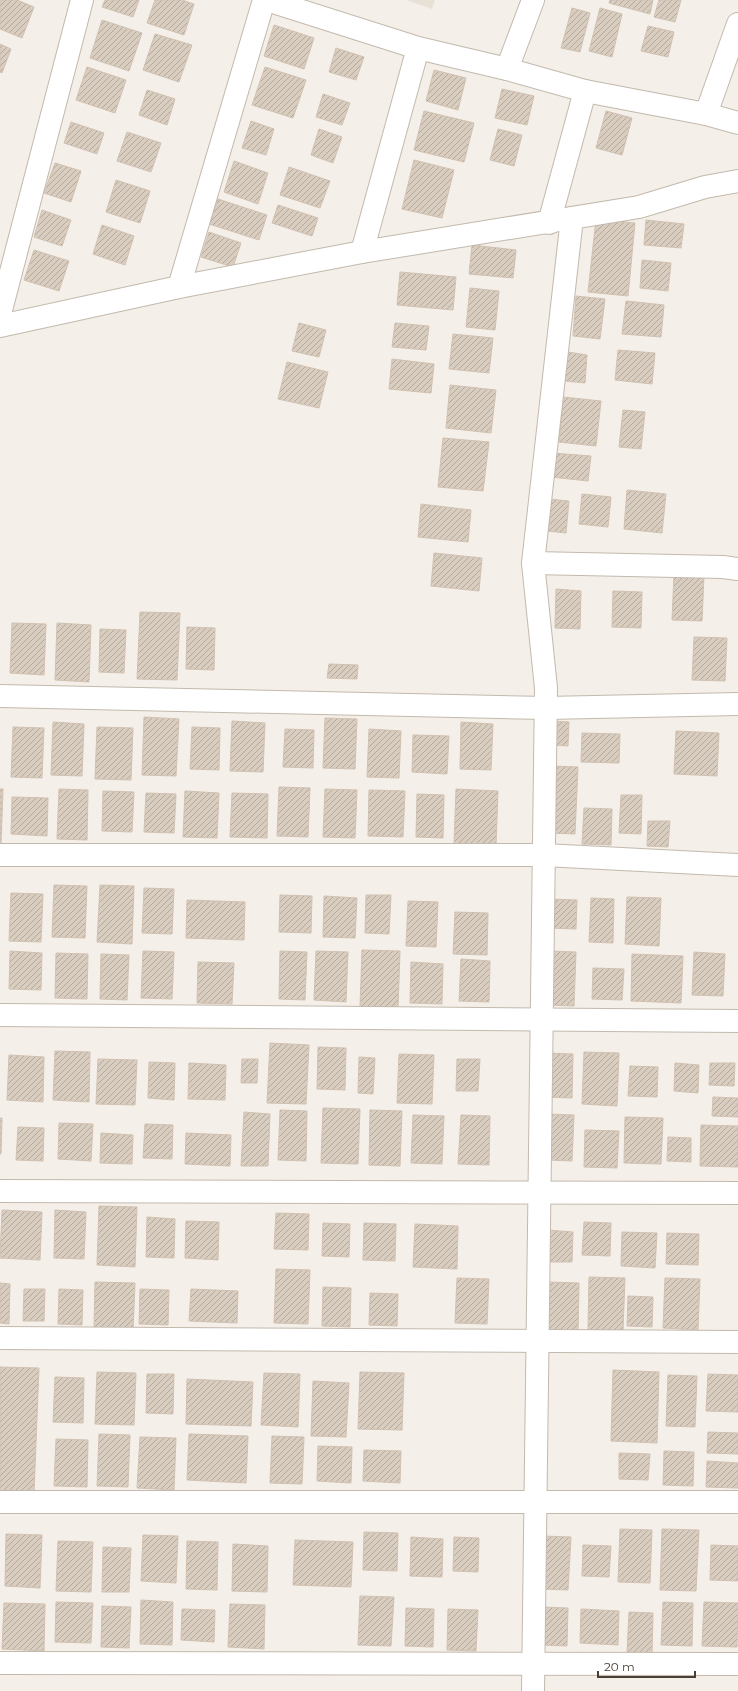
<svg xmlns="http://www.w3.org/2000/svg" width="738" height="1691" viewBox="0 0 738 1691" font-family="Montserrat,sans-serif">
<defs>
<pattern id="building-hatch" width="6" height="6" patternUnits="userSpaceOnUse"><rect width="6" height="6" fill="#d9cdc0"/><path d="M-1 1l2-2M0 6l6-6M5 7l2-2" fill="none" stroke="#b2a89d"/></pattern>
</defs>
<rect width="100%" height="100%" fill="#f4efe8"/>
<path fill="#e8e1d6" d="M406 0H435L432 9Z"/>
<g fill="url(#building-hatch)" stroke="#d1c1b1">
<path d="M0 0H17L34 7 22 38 0 29Z"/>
<path d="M105 0H139L133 17 102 7Z"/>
<path d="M155 0H182L194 4 184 35 147 23Z"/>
<path d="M610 0H653L650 14 609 3Z"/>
<path d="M659 0H681L675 22 654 17Z"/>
<path d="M572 8 590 13 580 52 561 48Z"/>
<path d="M600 8 622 14 612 57 589 51Z"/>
<path d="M102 20 142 33 129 71 90 58Z"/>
<path d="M274 25 314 38 304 69 264 56Z"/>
<path d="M648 26 674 32 668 57 641 51Z"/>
<path d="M155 34 192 45 179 82 143 70Z"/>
<path d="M0 44 11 49 2 73 0 72Z"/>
<path d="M336 48 364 57 356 80 329 72Z"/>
<path d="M87 67 126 80 115 113 76 100Z"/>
<path d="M265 67 306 80 293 118 252 105Z"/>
<path d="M434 70 466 78 458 110 426 101Z"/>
<path d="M502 89 534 96 527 125 495 118Z"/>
<path d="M147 90 175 99 167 125 139 115Z"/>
<path d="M323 94 350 103 342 125 316 117Z"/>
<path d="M424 111 474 123 464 162 414 150Z"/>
<path d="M606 111 632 118 622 155 596 148Z"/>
<path d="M251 121 274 129 266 155 242 148Z"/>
<path d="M71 122 104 133 97 154 64 143Z"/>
<path d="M319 129 342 137 333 163 311 155Z"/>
<path d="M498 129 522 135 514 166 490 160Z"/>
<path d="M127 132 161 143 151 172 117 161Z"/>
<path d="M414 160 454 170 442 218 402 209Z"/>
<path d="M234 161 268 173 258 204 224 192Z"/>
<path d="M55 163 81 171 71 202 44 193Z"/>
<path d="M289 167 330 181 320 208 280 195Z"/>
<path d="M116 180 150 191 140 223 106 212Z"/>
<path d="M218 199 267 215 259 240 209 224Z"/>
<path d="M278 205 318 218 312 236 272 223Z"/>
<path d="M42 210 71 220 62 246 34 237Z"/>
<path d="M596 219 635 223 628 296 588 292Z"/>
<path d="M646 220 684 224 681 248 644 245Z"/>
<path d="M102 225 134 236 125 265 93 254Z"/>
<path d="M209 232 241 243 233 267 201 257Z"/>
<path d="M472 245 516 250 513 278 469 274Z"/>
<path d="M34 250 69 261 59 291 24 280Z"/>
<path d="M642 260 671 263 668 291 640 288Z"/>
<path d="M400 272 456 277 453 310 397 305Z"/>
<path d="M470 288 499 291 495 330 466 327Z"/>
<path d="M576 296 605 299 600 339 573 336Z"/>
<path d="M626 301 664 305 661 337 622 334Z"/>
<path d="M299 323 326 330 319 357 292 351Z"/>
<path d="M395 323 429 326 426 350 392 347Z"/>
<path d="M453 334 493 338 489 373 449 369Z"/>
<path d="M618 350 655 353 652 384 615 380Z"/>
<path d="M568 352 587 355 585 383 565 381Z"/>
<path d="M392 359 434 364 431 393 389 389Z"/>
<path d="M287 362 328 372 319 408 278 399Z"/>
<path d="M450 385 496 390 491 433 446 428Z"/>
<path d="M563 397 601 401 596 446 559 442Z"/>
<path d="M623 410 645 412 641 449 619 447Z"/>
<path d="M443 438 489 442 483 491 438 487Z"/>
<path d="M553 453 591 456 588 481 551 477Z"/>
<path d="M627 490 666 494 662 533 624 529Z"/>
<path d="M582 494 611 497 608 527 579 524Z"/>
<path d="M549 499 569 501 566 533 547 531Z"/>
<path d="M421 504 471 510 468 542 418 537Z"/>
<path d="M434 553 482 558 479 591 431 586Z"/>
<path d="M674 574 704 575 702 621 672 620Z"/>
<path d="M556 589 581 591 580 629 555 628Z"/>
<path d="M613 591 642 592 641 628 612 627Z"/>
<path d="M140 612 180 613 177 680 137 679Z"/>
<path d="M12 623 46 624 44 675 10 673Z"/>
<path d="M57 623 91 625 89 682 55 680Z"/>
<path d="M187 627 215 628 214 670 186 669Z"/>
<path d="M100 629 126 630 124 673 99 672Z"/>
<path d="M694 637 727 638 725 681 692 680Z"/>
<path d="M329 664 358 665 357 679 327 678Z"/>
<path d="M144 717 179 719 176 776 142 775Z"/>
<path d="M325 718 357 719 355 769 323 768Z"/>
<path d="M232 721 265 723 263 772 230 771Z"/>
<path d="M553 721 569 722 568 746 553 745Z"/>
<path d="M53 722 84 724 82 776 51 775Z"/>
<path d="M461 722 493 724 491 770 460 769Z"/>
<path d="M13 727 44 728 42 778 11 777Z"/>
<path d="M97 727 133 728 131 780 95 779Z"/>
<path d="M192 727 220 728 219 770 190 769Z"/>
<path d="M285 729 314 730 313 768 283 767Z"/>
<path d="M369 729 401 731 399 778 367 777Z"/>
<path d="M676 731 719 733 717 776 674 774Z"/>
<path d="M582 733 620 734 619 763 581 762Z"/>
<path d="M413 735 449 736 447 774 412 772Z"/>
<path d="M553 766 578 767 575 834 550 833Z"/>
<path d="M279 787 310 788 308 837 277 836Z"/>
<path d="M0 789H3L1 844H0Z"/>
<path d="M59 789 88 790 87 840 57 839Z"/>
<path d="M325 789 357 790 355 838 323 837Z"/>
<path d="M456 789 498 791 496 846 454 844Z"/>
<path d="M369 790 405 791 403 837 368 836Z"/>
<path d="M103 791 134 792 132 832 102 831Z"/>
<path d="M185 791 219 793 217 838 183 837Z"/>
<path d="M146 793 176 794 174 833 144 832Z"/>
<path d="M232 793 268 794 267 838 230 837Z"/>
<path d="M417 794 444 795 443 838 416 837Z"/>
<path d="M621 795H642L641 834 619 833Z"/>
<path d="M12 797 48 798 47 836 11 834Z"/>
<path d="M584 808 612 809 611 845 582 844Z"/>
<path d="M648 821H670L668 847 647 846Z"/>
<path d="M54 885 87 886 85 938 52 937Z"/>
<path d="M100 885 134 886 132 944 97 942Z"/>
<path d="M144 888 174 889 172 934 142 933Z"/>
<path d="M11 893 43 894 41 942 9 941Z"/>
<path d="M280 895 312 896 311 933 279 932Z"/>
<path d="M366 895H391L389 934 365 933Z"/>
<path d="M324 896 357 898 355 938 323 937Z"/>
<path d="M627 897 661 898 659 946 625 944Z"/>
<path d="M591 898 614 899 613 943 589 942Z"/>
<path d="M550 899 577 900 576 929 549 928Z"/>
<path d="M187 900 245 902 244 940 186 938Z"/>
<path d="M408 901 438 902 436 947 406 946Z"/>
<path d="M455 912 488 913 487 955 453 954Z"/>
<path d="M362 950 400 951 398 1009 360 1007Z"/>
<path d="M10 951 42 953 41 990 9 989Z"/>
<path d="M143 951 174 952 172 999 141 998Z"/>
<path d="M280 951 307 952 305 1000 279 999Z"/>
<path d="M316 951 348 952 346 1002 314 1000Z"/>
<path d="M548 951 576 952 574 1006 546 1005Z"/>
<path d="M694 952 725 954 723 996 692 995Z"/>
<path d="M56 953 88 954 87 999 55 998Z"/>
<path d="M101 954 129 955 127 1000 100 999Z"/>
<path d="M632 954 683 956 681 1003 631 1001Z"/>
<path d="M461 959 490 961 489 1002 459 1001Z"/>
<path d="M198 962 234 963 232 1004 197 1003Z"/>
<path d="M411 962 443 964 442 1004 410 1003Z"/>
<path d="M593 968 624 969 622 1000 592 999Z"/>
<path d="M270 1043 309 1045 306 1104 267 1103Z"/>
<path d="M318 1047 346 1048 345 1090 317 1089Z"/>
<path d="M55 1051 90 1052 89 1102 53 1100Z"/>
<path d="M584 1052 619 1053 617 1106 582 1104Z"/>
<path d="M545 1053 573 1054 572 1098 544 1097Z"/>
<path d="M399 1054 434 1055 432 1104 397 1103Z"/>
<path d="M9 1055 44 1057 43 1102 7 1100Z"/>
<path d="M359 1057 375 1058 373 1094 358 1093Z"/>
<path d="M98 1059 137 1060 135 1105 96 1104Z"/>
<path d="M242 1059H258L257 1083H241Z"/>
<path d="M457 1059H480L478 1091H456Z"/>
<path d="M149 1062 175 1063 174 1100 148 1098Z"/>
<path d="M189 1063 226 1065 225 1100 188 1099Z"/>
<path d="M675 1063 699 1065 698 1093 674 1091Z"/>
<path d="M710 1063H735L734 1086 709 1085Z"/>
<path d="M630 1066 658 1067 657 1097 628 1096Z"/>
<path d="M713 1097 738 1098V1117L712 1116Z"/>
<path d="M323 1108 360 1109 358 1164 321 1163Z"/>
<path d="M280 1110 307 1111 306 1161 278 1160Z"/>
<path d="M370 1110 402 1111 400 1166 369 1165Z"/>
<path d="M244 1112 270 1114 268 1166H241Z"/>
<path d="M549 1114 574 1115 572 1161 548 1160Z"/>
<path d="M413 1115 444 1116 442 1164 411 1163Z"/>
<path d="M461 1115 490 1116 489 1165 458 1164Z"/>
<path d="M625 1117 663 1118 661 1164 624 1163Z"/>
<path d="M0 1118H2L1 1154H0Z"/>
<path d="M59 1123 93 1124 91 1161 58 1159Z"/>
<path d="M145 1124 173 1125 172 1159 143 1158Z"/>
<path d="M701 1125 738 1126V1167L700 1166Z"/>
<path d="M18 1127 44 1128 43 1161 16 1160Z"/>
<path d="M585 1130 619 1131 617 1168 584 1167Z"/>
<path d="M101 1133 133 1135 132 1164 100 1163Z"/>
<path d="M186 1133 231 1135 230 1166 185 1164Z"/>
<path d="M668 1137 691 1138V1162L667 1161Z"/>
<path d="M99 1206 137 1207 135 1267 97 1265Z"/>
<path d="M2 1210 42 1212 40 1260 0 1258Z"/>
<path d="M55 1210 86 1212 84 1259 54 1258Z"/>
<path d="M276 1213 309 1214 308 1250 274 1249Z"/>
<path d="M147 1217 175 1219 174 1258 146 1257Z"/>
<path d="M186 1221 219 1222 218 1260 185 1258Z"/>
<path d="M584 1222 611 1223 610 1256 582 1255Z"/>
<path d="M323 1223 350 1224 349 1257 322 1256Z"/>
<path d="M364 1223 396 1224 395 1261 363 1260Z"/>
<path d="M415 1224 458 1226 457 1269 413 1267Z"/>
<path d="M547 1230 573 1232 572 1262H546Z"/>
<path d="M622 1232 657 1233 655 1268 621 1266Z"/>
<path d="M667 1233 699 1234 698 1265 666 1264Z"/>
<path d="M276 1269 310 1270 308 1324 274 1323Z"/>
<path d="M589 1277 625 1278 623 1331 588 1330Z"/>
<path d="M457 1278 489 1279 487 1324 455 1323Z"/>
<path d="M665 1278 700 1279 698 1330 663 1328Z"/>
<path d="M95 1282 135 1283 133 1330 94 1328Z"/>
<path d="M547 1282 579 1283 578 1334 545 1333Z"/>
<path d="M0 1283 10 1284 9 1324 0 1323Z"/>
<path d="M323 1287 351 1288 350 1327 322 1326Z"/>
<path d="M24 1289H45L44 1321H23Z"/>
<path d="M59 1289 83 1290 82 1325 58 1324Z"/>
<path d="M140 1289 169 1290 168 1325 139 1324Z"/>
<path d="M191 1289 238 1291 237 1323 189 1321Z"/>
<path d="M370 1293 398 1294 397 1326 369 1325Z"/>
<path d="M628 1296 653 1297 652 1327 627 1326Z"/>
<path d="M0 1367 39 1368 34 1493 0 1492Z"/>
<path d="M613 1370 659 1372 657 1443 611 1441Z"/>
<path d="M97 1372 136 1373 134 1425 95 1424Z"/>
<path d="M360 1372 404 1373 402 1430 358 1429Z"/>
<path d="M264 1373 300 1374 298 1427 261 1425Z"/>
<path d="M147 1374H174L173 1414 146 1413Z"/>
<path d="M708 1374 738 1375V1412L706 1411Z"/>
<path d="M668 1375 697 1376 695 1427 666 1426Z"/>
<path d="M55 1377 84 1378 83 1423 53 1422Z"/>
<path d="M187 1379 253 1382 251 1426 186 1424Z"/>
<path d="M313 1381 349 1383 346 1437 311 1436Z"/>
<path d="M708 1432 738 1433V1454L707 1453Z"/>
<path d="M99 1434 130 1435 128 1487 97 1486Z"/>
<path d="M189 1434 248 1436 246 1483 187 1480Z"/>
<path d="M272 1436 304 1437 302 1484 270 1483Z"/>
<path d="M140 1437 176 1438 174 1490 137 1488Z"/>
<path d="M56 1439 88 1440 87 1487 54 1486Z"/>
<path d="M318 1446 352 1447 351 1483 317 1481Z"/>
<path d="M364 1450 401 1451 400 1483 363 1481Z"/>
<path d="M664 1451 694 1452 693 1486 663 1485Z"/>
<path d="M619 1453 650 1454 648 1480 619 1479Z"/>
<path d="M707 1461 738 1463V1488L706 1487Z"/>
<path d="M620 1529 652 1530 650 1583 618 1582Z"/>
<path d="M662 1529 699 1530 696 1591 660 1590Z"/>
<path d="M364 1532 398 1533 397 1571 363 1570Z"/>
<path d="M6 1534 42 1535 40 1588 5 1586Z"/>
<path d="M143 1535 178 1536 176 1583 141 1581Z"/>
<path d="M542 1536 571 1537 568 1590 540 1589Z"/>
<path d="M411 1537 443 1539 442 1577 410 1576Z"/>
<path d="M454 1537 479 1538 478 1572 453 1571Z"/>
<path d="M295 1540 353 1542 351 1587 293 1585Z"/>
<path d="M58 1541 93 1542 91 1592 56 1591Z"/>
<path d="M187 1541 218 1542 217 1590 186 1589Z"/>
<path d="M233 1544 268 1546 267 1592 232 1591Z"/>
<path d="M583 1545 611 1546 609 1577 582 1576Z"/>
<path d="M711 1545 738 1546V1581L710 1580Z"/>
<path d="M103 1547 131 1548 129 1592H102Z"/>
<path d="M360 1596 394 1597 391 1646 358 1645Z"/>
<path d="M141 1600 173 1602 172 1645 140 1644Z"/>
<path d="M56 1602 93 1603 91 1643 55 1642Z"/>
<path d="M663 1602 693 1603 692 1646 661 1645Z"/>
<path d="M704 1602 738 1603 737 1647 702 1646Z"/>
<path d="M4 1603 45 1604 44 1651 2 1649Z"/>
<path d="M230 1604 265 1605 264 1649 228 1647Z"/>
<path d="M102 1606 131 1607 129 1648 101 1647Z"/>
<path d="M541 1607 568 1608 567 1646 540 1645Z"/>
<path d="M406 1608 434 1609 433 1647 405 1646Z"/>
<path d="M182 1609 215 1610 214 1642 181 1640Z"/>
<path d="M448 1609 478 1610 476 1651 447 1650Z"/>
<path d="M581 1609 619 1611 618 1645 580 1643Z"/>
<path d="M629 1612 653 1613 652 1654 627 1653Z"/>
</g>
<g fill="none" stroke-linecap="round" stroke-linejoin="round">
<defs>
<g id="minor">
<path d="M267 0 418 48 507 69 585 91 706 114 738 123"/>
<path d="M507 69 533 0"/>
<path d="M706 114 738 24"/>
<path d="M549 223 585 91"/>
<path d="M362 252 418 48"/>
<path d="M179 287 264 0"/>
<path d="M0 314 82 0"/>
<path d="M0 326 179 287 362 252 639 207 705 187 738 181"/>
<path d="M533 563 723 567 738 569"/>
<path d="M0 696 546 708 738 704"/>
<path d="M0 855H544L738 865"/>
<path d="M0 1015 738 1021"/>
<path d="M0 1191 738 1193"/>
<path d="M0 1338 738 1342"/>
<path d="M0 1502H738"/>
<path d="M0 1663 738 1664"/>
<path d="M533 1691 546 688 533 563 572 218"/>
</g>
</defs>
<use href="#minor" stroke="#c3b9ad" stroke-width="24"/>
<use href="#minor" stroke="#fff" stroke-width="22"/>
</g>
<path d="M598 1671v6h97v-6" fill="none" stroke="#483f37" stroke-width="2"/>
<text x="604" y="1671" font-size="12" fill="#483f37" stroke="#ffffff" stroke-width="3" paint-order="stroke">20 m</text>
</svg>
